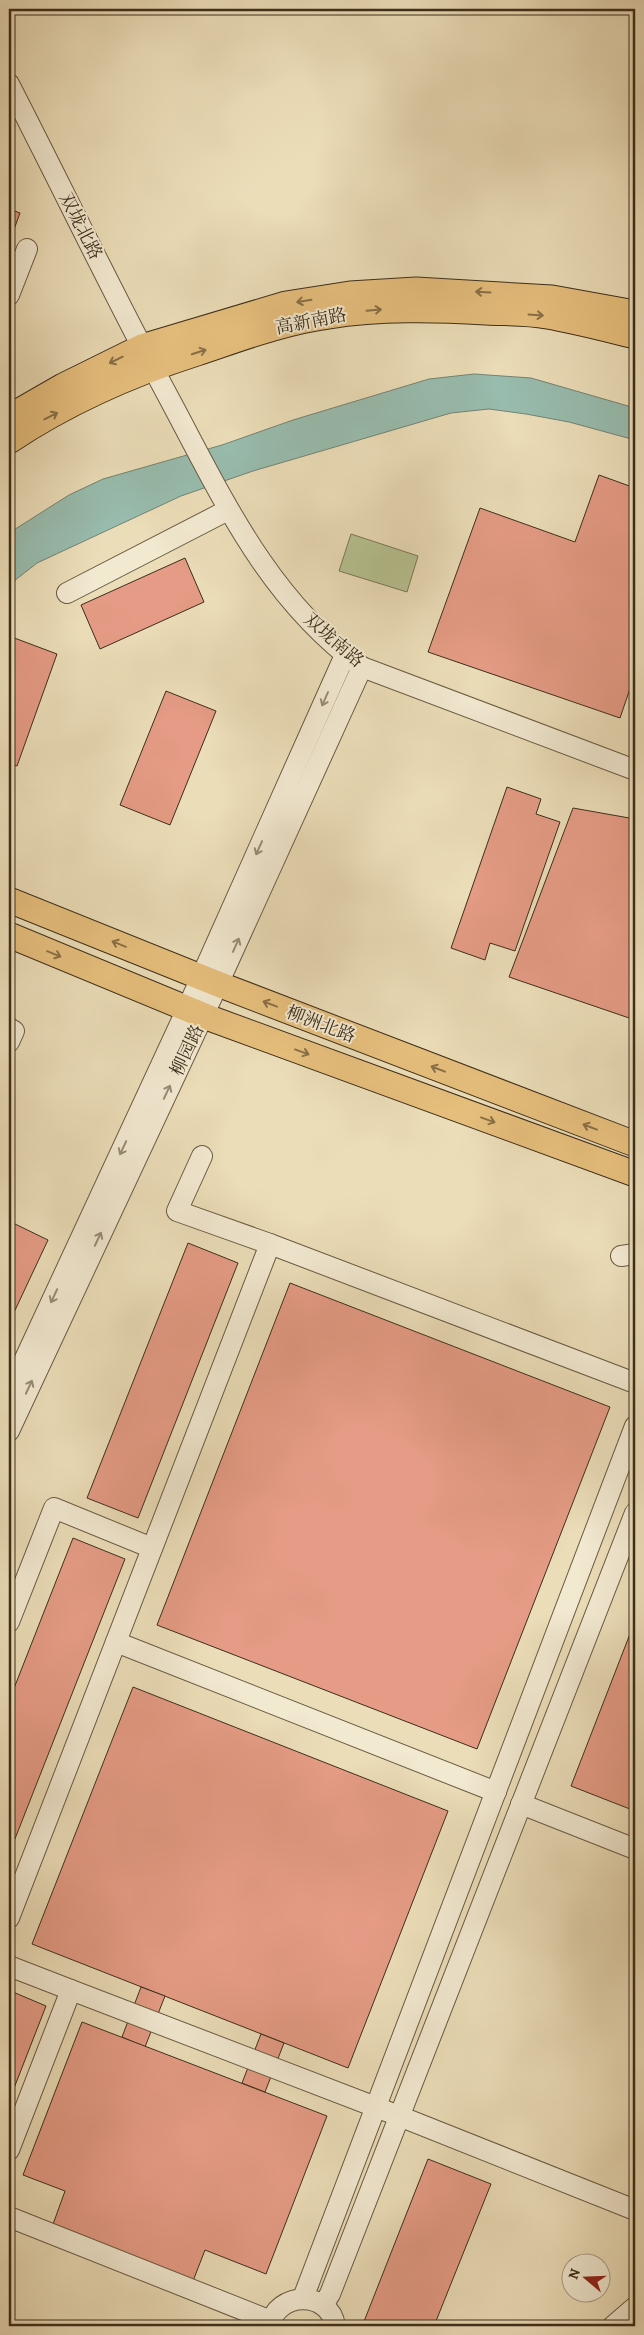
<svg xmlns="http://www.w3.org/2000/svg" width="644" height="2335" viewBox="0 0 644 2335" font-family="Alegreya,'Noto Serif SC',serif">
<rect width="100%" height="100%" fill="#ebddb8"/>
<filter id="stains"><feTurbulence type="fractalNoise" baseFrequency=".004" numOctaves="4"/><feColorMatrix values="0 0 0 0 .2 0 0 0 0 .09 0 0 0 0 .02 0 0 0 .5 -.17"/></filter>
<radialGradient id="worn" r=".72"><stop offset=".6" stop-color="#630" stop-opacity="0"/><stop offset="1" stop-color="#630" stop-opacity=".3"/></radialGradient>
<path fill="#b6c190" stroke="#797856" d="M351 534 418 556 407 592 339 571Z"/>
<path fill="#98bcae" stroke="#738373" d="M474 374 531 378 635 408V440L569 422 526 414 489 409 451 413 253 471 181 496 37 563 9 585V533L69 495 103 479 222 445 293 420 429 379Z"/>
<g fill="#e59b85" stroke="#3c2e1b">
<path d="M9 209 20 213 9 243Z"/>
<path d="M599 475 635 488V674L620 718 428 652 480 508 575 542Z"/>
<path d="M185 558 204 602 100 649 81 605Z"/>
<path d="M9 636 57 654 17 766 9 763Z"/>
<path d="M166 691 216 711 170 825 120 805Z"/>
<path d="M507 787 541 799 536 814 560 822 515 951 490 943 485 960 451 948Z"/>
<path d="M573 808 635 819V1020L509 977Z"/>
<path d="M15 1224 48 1240 9 1323V1238Z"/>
<path d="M188 1243 238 1263 138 1518 87 1498Z"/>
<path d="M290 1283 610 1407 477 1749 157 1625Z"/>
<path d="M73 1538 125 1559 9 1854V1701Z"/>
<path d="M635 1621V1811L571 1786Z"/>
<path d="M133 1687 448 1811 348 2068 32 1944Z"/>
<path d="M141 1987 165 1996 145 2047 122 2037Z"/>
<path d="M13 1992 46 2006 9 2101V2002Z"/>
<path d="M82 2022 327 2116 266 2274 205 2250 193 2281 52 2227 65 2191 23 2175Z"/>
<path d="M261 2034 284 2043 265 2092 242 2083Z"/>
<path d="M428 2159 491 2184 434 2326H368L363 2324Z"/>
</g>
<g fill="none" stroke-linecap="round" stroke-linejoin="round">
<defs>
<g id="minor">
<path d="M9 84C63 189 114 296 170 400 223 499 268 599 362 667L635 770"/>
<path d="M9 295 27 249"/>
<path d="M67 593 228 510"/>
<path d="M9 1028 14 1031 9 1042"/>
<path d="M202 1156 177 1211 270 1244"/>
<path d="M621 1256 635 1254"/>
<path d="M9 1393 187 1009 345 655"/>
<path d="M9 1431 218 984 362 667"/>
<path d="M9 1622 54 1508 152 1548"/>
<path d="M116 1642 496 1792"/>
<path d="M521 1804 635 1849"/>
<path d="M9 1918 270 1244 635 1383"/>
<path d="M9 1966 71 1990"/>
<path d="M9 2150 71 1990 399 2116 635 2210"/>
<path d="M9 2217 271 2321"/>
<path d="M303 2298 635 1426"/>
<path d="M323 2305 330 2294 635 1513"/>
<path d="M270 2326C276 2291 330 2290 335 2326"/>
<path d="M613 2326 635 2307"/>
</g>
<g id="major">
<path d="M9 417 63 386 142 347 286 304 350 294 416 290 552 298 635 313"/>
<path d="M9 441C66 403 131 374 197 353 239 339 283 322 328 316 381 308 433 309 486 312 506 313 527 312 547 316 576 321 606 329 635 336"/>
<path d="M9 900 218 984 635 1144"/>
<path d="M9 935 212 1019 635 1174"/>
</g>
</defs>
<use href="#minor" stroke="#685a42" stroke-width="22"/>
<use href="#major" stroke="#3c2e1b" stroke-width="27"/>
<use href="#minor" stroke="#f2e9d1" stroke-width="20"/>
<use href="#major" stroke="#e6be7c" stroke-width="25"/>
</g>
<defs><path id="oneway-shaft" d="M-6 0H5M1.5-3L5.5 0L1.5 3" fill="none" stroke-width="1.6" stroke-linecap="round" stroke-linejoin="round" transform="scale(1.25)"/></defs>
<g stroke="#886f47">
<use href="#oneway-shaft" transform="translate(483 292) rotate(-177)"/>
<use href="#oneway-shaft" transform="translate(304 301) rotate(171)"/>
<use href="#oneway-shaft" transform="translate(374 310) rotate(-5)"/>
<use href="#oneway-shaft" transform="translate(536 315) rotate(4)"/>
<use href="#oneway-shaft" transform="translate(199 352) rotate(-18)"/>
<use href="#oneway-shaft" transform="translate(116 360) rotate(154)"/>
<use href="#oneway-shaft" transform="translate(51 416) rotate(-27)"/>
<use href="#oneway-shaft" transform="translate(119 944) rotate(-158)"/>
<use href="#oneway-shaft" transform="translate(54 954) rotate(22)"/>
<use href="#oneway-shaft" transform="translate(270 1004) rotate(-159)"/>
<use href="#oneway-shaft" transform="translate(302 1052) rotate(20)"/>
<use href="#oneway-shaft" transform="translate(438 1069) rotate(-159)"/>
<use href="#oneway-shaft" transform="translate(488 1120) rotate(20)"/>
<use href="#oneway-shaft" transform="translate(590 1127) rotate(-159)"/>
</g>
<g stroke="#978c76">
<use href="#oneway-shaft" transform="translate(325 699) rotate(114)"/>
<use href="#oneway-shaft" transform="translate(259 848) rotate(114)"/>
<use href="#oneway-shaft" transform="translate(236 945) rotate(-66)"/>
<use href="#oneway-shaft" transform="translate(167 1092) rotate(-65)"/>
<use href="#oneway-shaft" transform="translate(123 1148) rotate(115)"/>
<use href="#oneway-shaft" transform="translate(98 1239) rotate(-65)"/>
<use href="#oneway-shaft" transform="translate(54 1296) rotate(115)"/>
<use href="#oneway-shaft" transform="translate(29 1387) rotate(-65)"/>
</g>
<g text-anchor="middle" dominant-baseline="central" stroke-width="4" stroke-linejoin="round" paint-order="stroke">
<g font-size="18" fill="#3c2e1b" stroke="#f2e9d1">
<text transform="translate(81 226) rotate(63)">双垅北路</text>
<text transform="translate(311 321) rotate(-11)">高新南路</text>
<text transform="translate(334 640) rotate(41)">双垅南路</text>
<text transform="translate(321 1024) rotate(21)">柳洲北路</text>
<text transform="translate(187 1050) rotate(-65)">柳园路</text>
</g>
</g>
<rect width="644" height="2335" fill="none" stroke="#ebddb8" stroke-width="30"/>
<rect x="10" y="10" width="624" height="2315" fill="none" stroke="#3c2e1b" stroke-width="2.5"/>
<rect x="15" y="15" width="614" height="2305" fill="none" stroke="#3c2e1b"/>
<g transform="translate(586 2278) rotate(289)"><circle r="24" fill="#f2e9d1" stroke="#a99e88"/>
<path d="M0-4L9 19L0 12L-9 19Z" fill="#8f2418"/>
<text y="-8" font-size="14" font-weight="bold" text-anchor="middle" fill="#3c2e1b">N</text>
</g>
<rect width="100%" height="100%" filter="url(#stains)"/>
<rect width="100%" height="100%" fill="url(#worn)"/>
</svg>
